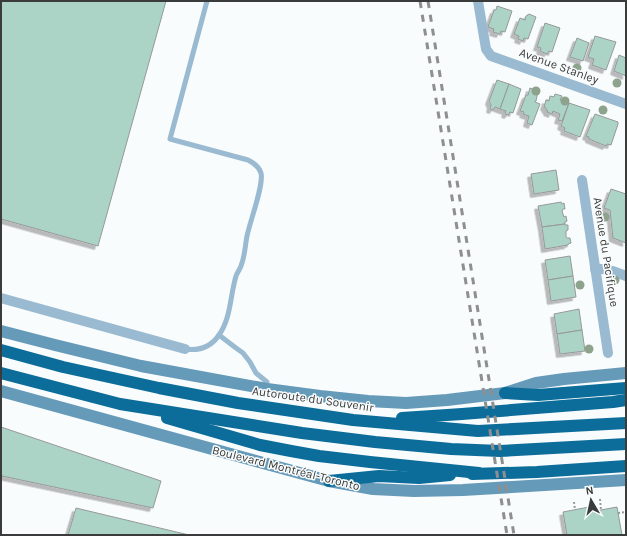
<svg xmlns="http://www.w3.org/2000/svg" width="627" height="536" viewBox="0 0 627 536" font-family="Karla,sans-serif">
<defs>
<filter id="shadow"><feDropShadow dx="-3.5" dy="3.5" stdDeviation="0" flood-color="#0004"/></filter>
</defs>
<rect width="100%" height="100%" fill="#f9fcfd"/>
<g fill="#abd3c6" stroke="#969998" filter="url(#shadow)">
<path d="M1 1H166L98 246 1 219Z"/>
<path d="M497 6 512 11 505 32 501 31 500 34 493 32 494 29 488 27 494 10H496Z"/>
<path d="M529 14 536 17 528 39 524 38 523 41 518 39 519 36 514 34 520 18 525 20 526 16Z"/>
<path d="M545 23 560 28 552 52 549 51 547 54 540 51 541 48 537 47Z"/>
<path d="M595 36 616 42 606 70 592 65 594 59 588 57Z"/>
<path d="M577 38 589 43 583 61 570 57Z"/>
<path d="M619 55 626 58V76L614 71Z"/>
<path d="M497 80 509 84 500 109 495 107 493 110 490 109 491 105 489 101Z"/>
<path d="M509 84 521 89 513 113 510 112 508 115 505 114 506 111 500 109Z"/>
<path d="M530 88 538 91 536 101H535V102L540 104 532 125 527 123 529 116 523 114 524 112 520 111 526 95H528Z"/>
<path d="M555 94 562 96 560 100 569 103 562 121 558 120 560 114 553 111 552 114 547 112 548 111 546 110V108L544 107 546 100 549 101 550 96 554 97Z"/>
<path d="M569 103 590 110 580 137 564 131 565 128 561 126Z"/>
<path d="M595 114 618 122V124L611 145 607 144 606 146 589 139V137L586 136Z"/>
<path d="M556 170 559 190 534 194 531 174Z"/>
<path d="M611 189 626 194V243L613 238 610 210 604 208Z"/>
<path d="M561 202 562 204 564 203 565 209H563L562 211 564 217 566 216 567 221 565 222V224L542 227 538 206Z"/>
<path d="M565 224V225H568V230L566 231V237L567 238H570L571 243 568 244V245L545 249 542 227Z"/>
<path d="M570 256 573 276 548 280 545 260Z"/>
<path d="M573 276 576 297 551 301 548 280Z"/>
<path d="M579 309 582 330 557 334 554 314Z"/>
<path d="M582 330 585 351 560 354 557 334Z"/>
<path d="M1 427 161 481 153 508 2 476 1 479Z"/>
<path d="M589 507 590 512 617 507 622 535H567L563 512Z"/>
<path d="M76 508 189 535H68Z"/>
</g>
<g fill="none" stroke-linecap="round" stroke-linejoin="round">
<g stroke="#969898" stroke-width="2" stroke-dasharray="2 2" stroke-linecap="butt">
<path d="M600 499 601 510"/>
<path d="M574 502 575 510"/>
<path d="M618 513 626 512"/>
</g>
<g stroke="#99bad0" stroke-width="5">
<path d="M219 335 236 348 243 353 250 362 256 373 267 382V389"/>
<path d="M185 349C199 351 211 347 219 335 231 318 230 296 236 276 237 273 240 269 241 266 245 256 245 246 247 236 250 221 264 185 261 173 259 167 254 163 248 160L170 139 207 1"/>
</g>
<g stroke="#99bad0" stroke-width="10">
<path d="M478 1 486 49 491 56 626 104"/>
<path d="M582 180 608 353"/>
<path d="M595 269C606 268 616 272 626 276"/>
<path d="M1 298 185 349"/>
</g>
<g stroke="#669ab9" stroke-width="12">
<path d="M1 331 55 345 141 366 267 389 320 396 368 401 406 403 447 400 505 393 536 383 564 379 626 373"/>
<path d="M1 391 329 481 373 489 414 491 463 490 626 480"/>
</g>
<g stroke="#0c6d9a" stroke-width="12">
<path d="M1 350 63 367 159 388 238 403 353 420 478 431 626 423"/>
<path d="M1 373 120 404 302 433 375 442 451 449 500 451 626 444"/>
<path d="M505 393 538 395 626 388"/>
<path d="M167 418 260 445 291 451 319 456 370 462 479 473"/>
<path d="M402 418 462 414 613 402 626 400"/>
<path d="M472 474 537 472 626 466"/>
<path d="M329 481 379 476 419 478 450 475"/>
</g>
<g stroke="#8d8f90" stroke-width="3" stroke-dasharray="7 7" stroke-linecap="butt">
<path d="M420 1 507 535"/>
<path d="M428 1 514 535"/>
</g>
</g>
<g fill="#8ea38d">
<circle cx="577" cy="68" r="4.5"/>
<circle cx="617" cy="83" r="4.5"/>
<circle cx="536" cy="91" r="4.5"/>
<circle cx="565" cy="101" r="4.5"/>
<circle cx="603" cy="110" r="4.5"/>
<circle cx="605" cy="217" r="4.5"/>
<circle cx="615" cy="280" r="4.5"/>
<circle cx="580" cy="285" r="4.5"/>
<circle cx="589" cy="349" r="4.5"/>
</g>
<g text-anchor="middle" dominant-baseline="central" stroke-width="3" stroke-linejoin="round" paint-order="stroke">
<g font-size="12" fill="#3a3b3b" stroke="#f9fcfd">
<text transform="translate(559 66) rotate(20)">Avenue Stanley</text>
<text transform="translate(606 252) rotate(81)">Avenue du Pacifique</text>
<text transform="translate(313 399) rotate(8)">Autoroute du Souvenir</text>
<text transform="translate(286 468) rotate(14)">Boulevard Montréal-Toronto</text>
</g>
</g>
<rect width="627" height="536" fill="none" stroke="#3a3b3b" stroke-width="4"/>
<g transform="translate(591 500) rotate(351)" stroke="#f9fcfd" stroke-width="3" paint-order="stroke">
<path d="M0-3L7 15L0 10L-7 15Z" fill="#3a3b3b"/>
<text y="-6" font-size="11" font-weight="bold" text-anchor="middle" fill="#3a3b3b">N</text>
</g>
</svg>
